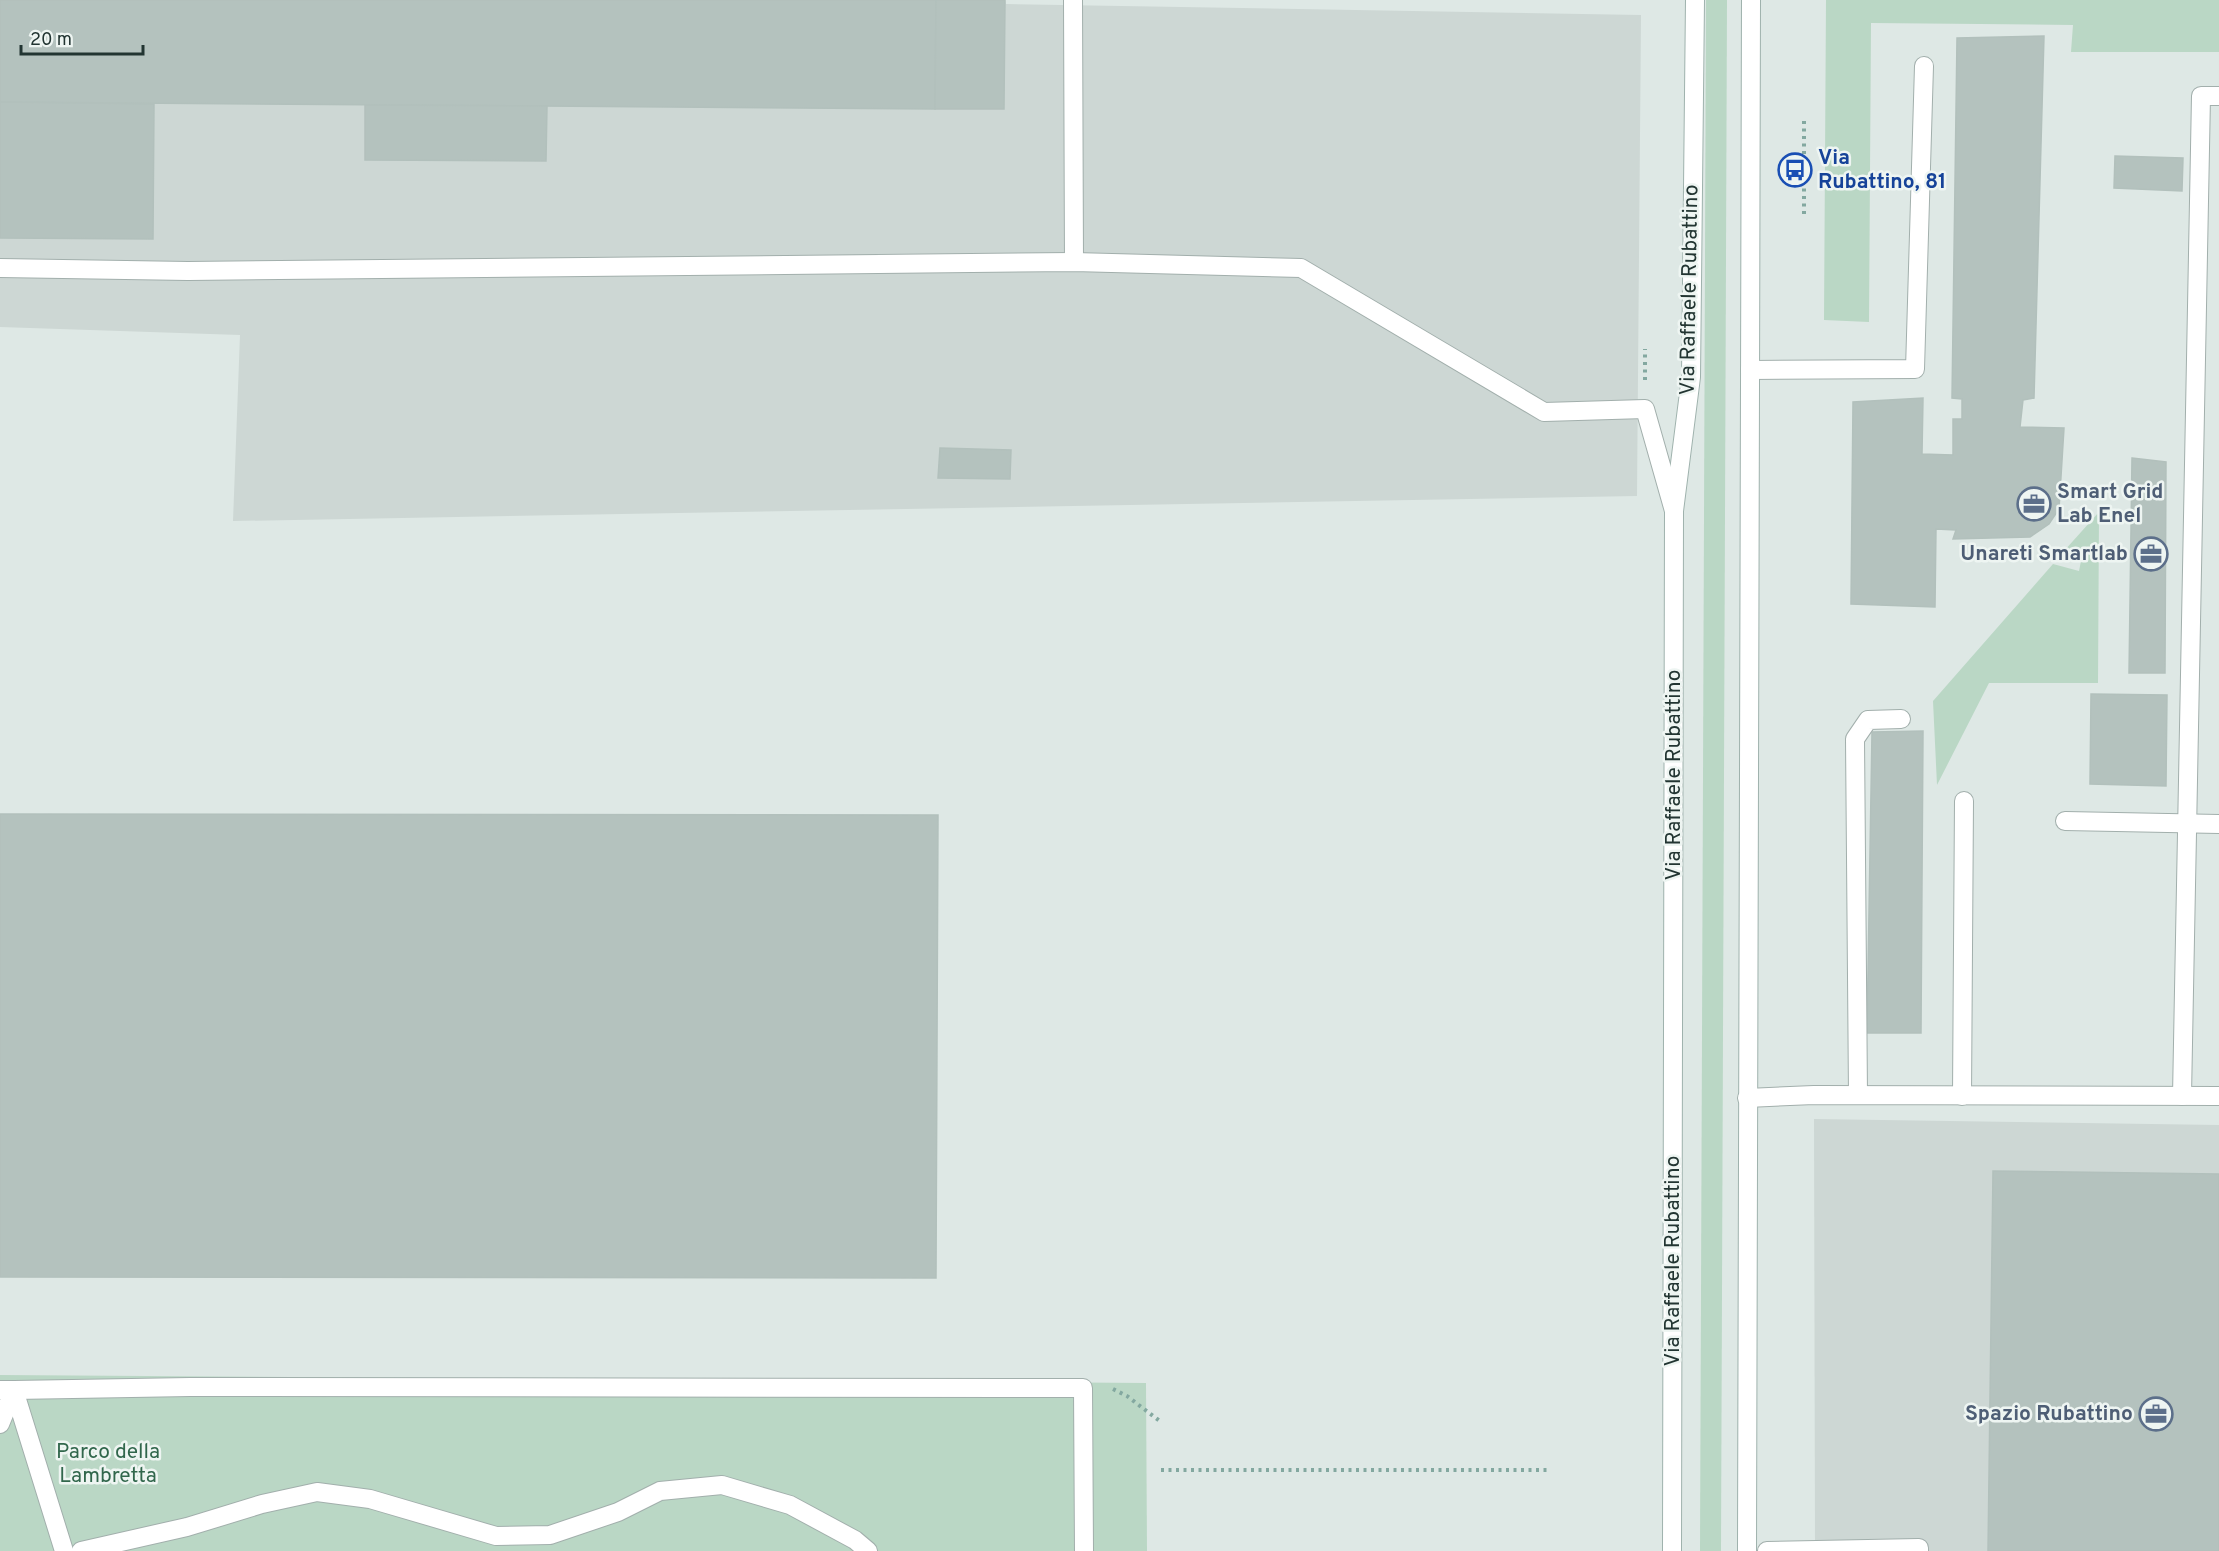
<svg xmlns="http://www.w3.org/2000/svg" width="2219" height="1551" viewBox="0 0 2219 1551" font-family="Overpass,sans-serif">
<rect width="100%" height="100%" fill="#dee8e5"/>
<g fill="#cdd7d4">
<path d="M0 0H1005L1006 4 1641 15 1637 496 233 521 240 335 0 327Z"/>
<path d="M1814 1119 2219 1125V1551H1815Z"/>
</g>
<g fill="#bad7c5">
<path d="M1706 0H1727L1721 1551H1700Z"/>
<path d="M1826 0H2219V52H2071L2073 25 1871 23 1869 322 1824 320Z"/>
<path d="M2099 512 2098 683H1989L1937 785 1933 701 2053 564 2079 571 2081 561 2064 551Z"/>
<path d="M0 1375 1146 1383 1147 1551H0Z"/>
</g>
<g fill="#b4c2be" stroke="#b2c0bc" stroke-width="1.5">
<path d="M0 0H936L935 109 0 102Z"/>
<path d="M936 0H1005L1004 109H935Z"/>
<path d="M2044 36 2034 398 2023 400 2020 427 2064 428 2059 509 2049 524 2030 537 1953 539 1956 530 1936 529 1935 607 1851 604 1853 402 1923 398 1922 454 1953 455V419H1962V399L1952 398 1957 38Z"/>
<path d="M0 102 154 104 153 239 0 238Z"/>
<path d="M365 105 547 106 546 161 365 160Z"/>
<path d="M2115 156 2183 158 2182 191 2114 188Z"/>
<path d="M940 448 1011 450 1010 479 938 478Z"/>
<path d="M2132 458 2166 462 2165 673H2129Z"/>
<path d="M2091 694 2167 695 2166 786 2090 784Z"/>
<path d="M1923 731 1921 1033H1867L1872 732Z"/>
<path d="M0 814 938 815 936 1278 0 1277Z"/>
<path d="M1993 1171 2219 1174V1551H1988Z"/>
</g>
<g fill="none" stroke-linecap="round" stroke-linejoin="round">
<defs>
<g id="lane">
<path d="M1073 0 1074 262"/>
<path d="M0 268 188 271 1074 262 1301 268 1544 412 1645 409 1674 511"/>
<path d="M1750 370 1915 369 1924 66"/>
<path d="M2065 821 2219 824"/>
<path d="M1858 1095 1855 739 1868 720 1901 719"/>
<path d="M1962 1096 1964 801"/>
<path d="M2182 1096 2201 96H2219"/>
<path d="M1747 1098 1814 1095 2219 1096"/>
<path d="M1767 1551 1919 1548V1551"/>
</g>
<g id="street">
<path d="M0 1390H14L64 1551"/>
<path d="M0 1424 14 1390 190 1387 1083 1388 1084 1551"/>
<path d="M81 1551 187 1527 262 1504 317 1492 370 1499 496 1536 550 1535 618 1512 660 1491 722 1485 790 1505 855 1540 868 1551"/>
</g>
<g id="secondary">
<path d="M1672 1551 1674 511 1691 377 1695 0"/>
<path d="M1747 1551 1751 0"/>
</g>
</defs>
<use href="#lane" stroke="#a2afac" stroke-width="20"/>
<use href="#street" stroke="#a2afac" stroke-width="20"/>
<use href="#secondary" stroke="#9fb2ad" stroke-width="20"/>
<g stroke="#83a8a0" stroke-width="4" stroke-dasharray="3 4.5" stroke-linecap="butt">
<path d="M1804 214V119"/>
<path d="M1645 380V349"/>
<path d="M1113 1389 1127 1396 1161 1422"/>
<path d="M1161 1470H1548"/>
</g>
<use href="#lane" stroke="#fff" stroke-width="18"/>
<use href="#street" stroke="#fff" stroke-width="18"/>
<use href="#secondary" stroke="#fff" stroke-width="18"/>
</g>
<defs>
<symbol id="bus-ring" viewBox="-11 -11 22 22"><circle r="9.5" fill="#eef5f2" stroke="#1a4fb4" stroke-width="1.5"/><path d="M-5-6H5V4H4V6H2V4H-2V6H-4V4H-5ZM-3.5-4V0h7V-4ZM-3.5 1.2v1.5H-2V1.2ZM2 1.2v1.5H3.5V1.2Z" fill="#1a4fb4"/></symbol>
<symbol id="office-ring" viewBox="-11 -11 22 22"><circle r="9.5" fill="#eef5f2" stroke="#5c6f8a" stroke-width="1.5"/><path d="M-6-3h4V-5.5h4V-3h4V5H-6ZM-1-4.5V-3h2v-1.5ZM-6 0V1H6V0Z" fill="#5c6f8a"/></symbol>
</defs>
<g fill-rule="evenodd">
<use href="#bus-ring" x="1776" y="151" width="38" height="38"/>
<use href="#office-ring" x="2015" y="485" width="38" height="38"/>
<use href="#office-ring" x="2132" y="535" width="38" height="38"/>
<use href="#office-ring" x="2137" y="1395" width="38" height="38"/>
</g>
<g text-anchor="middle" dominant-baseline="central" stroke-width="5" stroke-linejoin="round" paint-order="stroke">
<g font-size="21" font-weight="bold" fill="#164399" stroke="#eef5f2" text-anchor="start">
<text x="1818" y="158">Via<tspan x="1818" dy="24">Rubattino, 81</tspan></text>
</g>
<g font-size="21" fill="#223532" stroke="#eef5f2">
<text transform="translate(1690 290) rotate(-89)">Via Raffaele Rubattino</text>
<text transform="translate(1674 775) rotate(-90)">Via Raffaele Rubattino</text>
<text transform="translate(1673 1261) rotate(-90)">Via Raffaele Rubattino</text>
</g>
<g font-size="21" font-weight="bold" fill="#4e5e75" stroke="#eef5f2" text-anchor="end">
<text x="2057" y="492" text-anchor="start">Smart Grid<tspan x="2057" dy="24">Lab Enel</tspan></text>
<text x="2128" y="554">Unareti Smartlab</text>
<text x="2133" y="1414">Spazio Rubattino</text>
</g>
<g font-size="21" fill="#31674c" stroke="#eef5f2">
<text x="108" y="1452">Parco della<tspan x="108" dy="24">Lambretta</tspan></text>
</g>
</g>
<path d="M21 45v9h122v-9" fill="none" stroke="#223532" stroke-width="3"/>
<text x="30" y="45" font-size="18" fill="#223532" stroke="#eef5f2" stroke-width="4.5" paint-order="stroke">20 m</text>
</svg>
